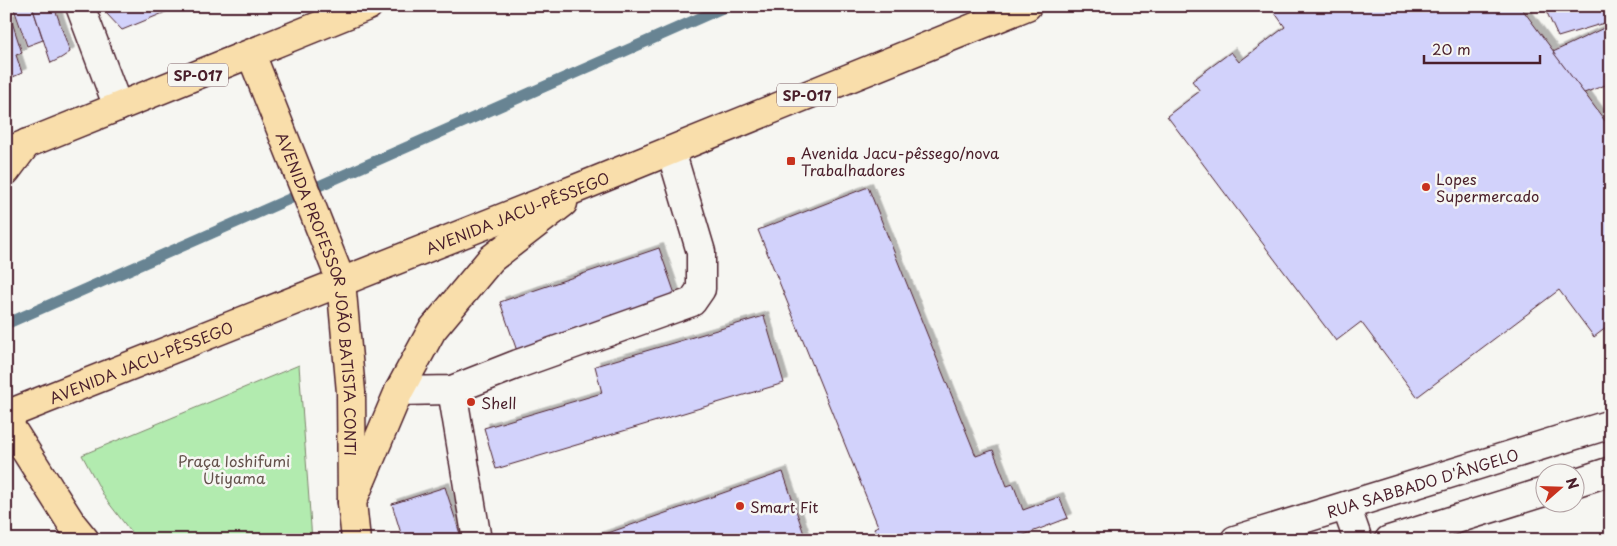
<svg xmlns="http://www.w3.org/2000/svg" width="1617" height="546" viewBox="0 0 1617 546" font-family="'Playpen Sans',sans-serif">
<defs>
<filter id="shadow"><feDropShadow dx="4.5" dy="-4.5" stdDeviation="0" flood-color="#0004"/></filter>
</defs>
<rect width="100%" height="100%" fill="#f6f6f2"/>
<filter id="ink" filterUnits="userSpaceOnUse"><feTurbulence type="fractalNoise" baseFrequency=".02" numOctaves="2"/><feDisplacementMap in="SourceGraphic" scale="10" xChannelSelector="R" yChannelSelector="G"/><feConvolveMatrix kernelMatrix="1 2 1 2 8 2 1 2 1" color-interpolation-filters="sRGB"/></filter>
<g filter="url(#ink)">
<path fill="#b2ebaf" stroke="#7e856d" d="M299 365 312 540H137L105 498 82 455Z"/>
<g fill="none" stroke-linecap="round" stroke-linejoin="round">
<path stroke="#678493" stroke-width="11" d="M6 324 727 6"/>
</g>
<g fill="#d2d2fb" stroke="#4a1f2b" filter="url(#shadow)">
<path d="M13 6H32L43 40 27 46Z"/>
<path d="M32 6H54L70 52 61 58 51 63Z"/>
<path d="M104 6H172L173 9 122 30 106 13Z"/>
<path d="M1270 6H1520L1611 129V324L1594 337 1559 290 1417 397 1361 322 1336 341 1167 116 1200 91 1192 81 1231 52 1239 62 1285 27Z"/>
<path d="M1544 6H1611V21L1558 37Z"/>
<path d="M11 19 22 53 16 55 22 73 6 80V20Z"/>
<path d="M1608 26 1611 33V83L1584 93 1553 52Z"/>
<path d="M868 187 976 456 993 450 1007 486 1013 484 1023 510 1059 497 1068 518 1011 540H879L874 528 878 526 758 230Z"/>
<path d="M659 248 676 297 517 351 500 302Z"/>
<path d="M764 316 784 383 496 469 484 428 602 393 595 366Z"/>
<path d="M783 472 806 540H588Z"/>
<path d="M445 487 462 540H403L392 504Z"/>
</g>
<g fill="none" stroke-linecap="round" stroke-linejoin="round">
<defs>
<g id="minor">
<path d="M80 6 118 107"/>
<path d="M452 390 477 540"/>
<path d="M399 391 452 390 518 364 692 302 701 289V252L671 151"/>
<path d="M1574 483 1611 471"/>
<path d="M1346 506 1358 540"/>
<path id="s1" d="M1235 540 1611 424"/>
<path d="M1389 540 1544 492"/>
</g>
<g id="major">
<path id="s2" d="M251 54 341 281 351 392 352 502 356 540"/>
<path d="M6 171 27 143"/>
<path d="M6 420 72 524 85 540"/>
</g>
<g id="highway">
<path d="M6 152 368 6"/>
<path id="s3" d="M6 415 588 184 1027 6"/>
<path d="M352 502 399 391 432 330 491 259 563 203"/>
</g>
</defs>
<use href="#minor" stroke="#4a1f2b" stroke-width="31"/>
<use href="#major" stroke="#4a1f2b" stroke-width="31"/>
<use href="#highway" stroke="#4a1f2b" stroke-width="31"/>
<use href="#minor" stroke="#f6f6f2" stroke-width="28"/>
<use href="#major" stroke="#f9deab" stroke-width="28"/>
<use href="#highway" stroke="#f9deab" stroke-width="28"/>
</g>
</g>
<g fill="#c8321e" stroke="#f6f6f2" stroke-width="2">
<rect x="786" y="156" width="10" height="10" rx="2.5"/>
<circle cx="1426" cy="187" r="5"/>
<circle cx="471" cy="402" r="5"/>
<circle cx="740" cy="506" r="5"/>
</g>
<g text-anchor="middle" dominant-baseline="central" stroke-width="5" stroke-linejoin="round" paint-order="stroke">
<g fill="#f6f6f2" stroke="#7e6067" stroke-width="1">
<rect x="168" y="63.5" width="60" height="23" rx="4"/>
<rect x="777" y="83.5" width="60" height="23" rx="4"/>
</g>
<g font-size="14" font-weight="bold" fill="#4a1f2b">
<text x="198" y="75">SP-017</text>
<text x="807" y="95">SP-017</text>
</g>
<g font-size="15" fill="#4a1f2b" stroke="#f6f6f2" text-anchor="start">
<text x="801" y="152">Avenida Jacu-pêssego/nova<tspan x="801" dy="17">Trabalhadores</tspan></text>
<text x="1436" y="178">Lopes<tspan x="1436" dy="17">Supermercado</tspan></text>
<text x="481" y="402">Shell</text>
<text x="750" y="506">Smart Fit</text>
</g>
<g font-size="15" fill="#4a1f2b" stroke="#f6f6f2">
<text stroke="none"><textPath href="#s3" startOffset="550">AVENIDA JACU-PÊSSEGO</textPath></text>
<text stroke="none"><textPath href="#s2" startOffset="252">AVENIDA PROFESSOR JOÃO BATISTA CONTI</textPath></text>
<text stroke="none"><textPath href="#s3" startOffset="145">AVENIDA JACU-PÊSSEGO</textPath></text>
<text stroke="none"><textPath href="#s1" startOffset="196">RUA SABBADO D'ÂNGELO</textPath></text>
</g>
<g font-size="15" fill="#64524c" stroke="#f6f6f2">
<text x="234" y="460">Praça Ioshifumi<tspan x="234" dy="17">Utiyama</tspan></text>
</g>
</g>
<rect width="1617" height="546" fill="none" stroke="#f6f6f2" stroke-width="25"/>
<rect x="12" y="12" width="1592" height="521" fill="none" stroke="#4a1f2b" stroke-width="2" filter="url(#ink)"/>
<g transform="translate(1560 488) rotate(70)"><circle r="24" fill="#f6f6f2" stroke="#b1a0a2"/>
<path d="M0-4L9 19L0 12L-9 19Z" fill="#c8321e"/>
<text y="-8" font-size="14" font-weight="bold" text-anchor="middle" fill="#4a1f2b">N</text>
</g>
<path d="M1424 55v8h116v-8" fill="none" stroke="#4a1f2b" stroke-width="2.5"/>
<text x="1432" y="55" font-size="15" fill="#4a1f2b" stroke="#f6f6f2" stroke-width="4" paint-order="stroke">20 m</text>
</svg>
